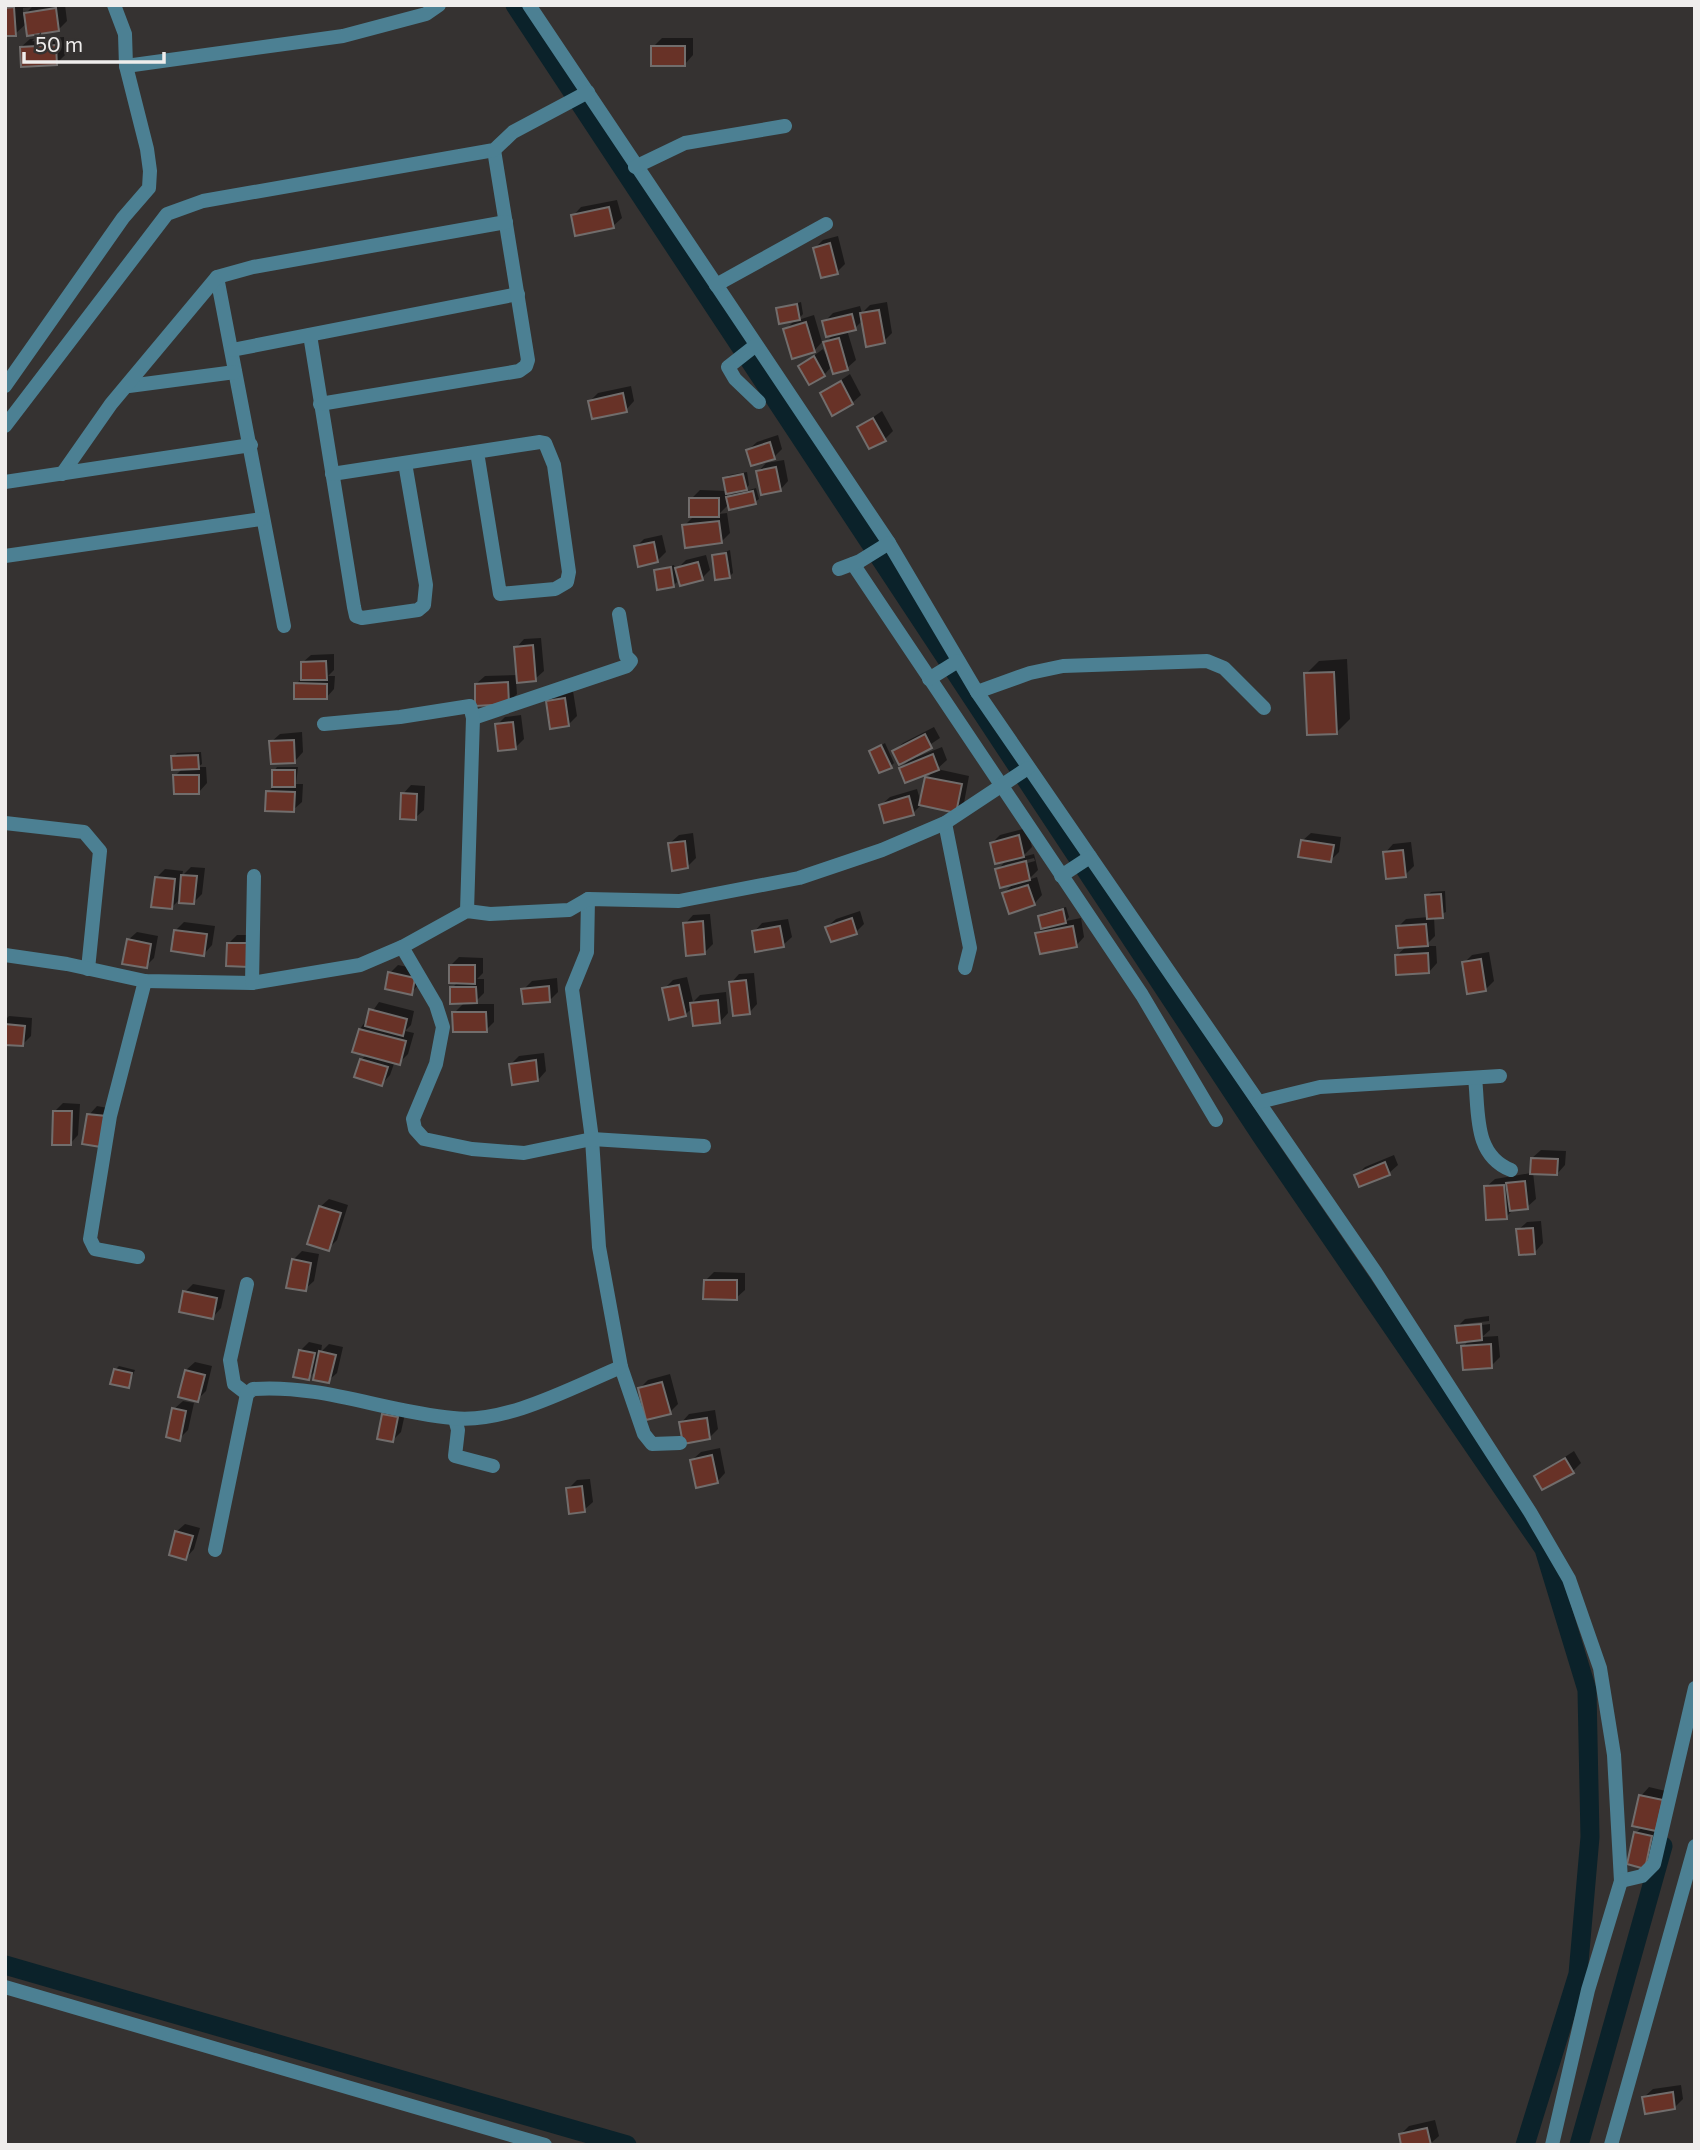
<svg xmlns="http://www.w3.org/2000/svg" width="1700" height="2150" viewBox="0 0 1700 2150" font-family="Commissioner,sans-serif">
<rect width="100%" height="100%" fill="#353231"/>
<g fill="#0007" fill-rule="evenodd">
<path d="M5 5H65L67 21 58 30 27 23 15 34 5 35ZM32 7 23 16V8Z"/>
<path d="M64 37 65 55 56 64 21 47 30 39Z"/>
<path d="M662 38H693V55L685 64 653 47Z"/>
<path d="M617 200 622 218 613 226 573 216 581 207Z"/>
<path d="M838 236 845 264 837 272 815 248 823 240Z"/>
<path d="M801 302 803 314 798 320 814 315 822 342 814 351 785 330 796 319 778 309Z"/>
<path d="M887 302 892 333 884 341 863 320 855 328 847 330 856 360 847 368 832 366 824 375 800 366 823 349 829 361 825 343 835 333 824 322 833 313 860 306 862 313 870 305Z"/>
<path d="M850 374 861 395 852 403 822 393Z"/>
<path d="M631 386 634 401 626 410 590 401 598 393Z"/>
<path d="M882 411 893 431 885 439 859 427Z"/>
<path d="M778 435 782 449 774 457 748 450 757 442Z"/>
<path d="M784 460 788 481 780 490 758 472 766 463Z"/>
<path d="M747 472 749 485 743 492 756 488 759 499 755 502 729 504 719 514 727 513 730 533 721 542 684 526 695 515 691 499 700 490 727 491 725 479 729 475ZM735 491 727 499V493Z"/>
<path d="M662 535 666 552 657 561 636 547 644 539Z"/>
<path d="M730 550 733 573 729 577 714 556Z"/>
<path d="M706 555 710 570 702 578 677 569 686 560Z"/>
<path d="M674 565 677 582 673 586 656 570Z"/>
<path d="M541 638 544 671 535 679 516 681 517 694 509 702 476 684 485 676 518 675 516 648 524 639Z"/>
<path d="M334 654V670L328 676H335L334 689 326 698 296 684 303 677 302 663 311 655Z"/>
<path d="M1347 659 1350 719 1337 732 1306 674 1319 661Z"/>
<path d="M573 691 577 716 568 725 548 701 557 693Z"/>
<path d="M521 715 524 739 515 748 497 725 505 717Z"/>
<path d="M934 727 940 738 916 754 917 757 942 747 947 760 937 769 969 776 964 803 955 811 922 804 913 813 881 805 890 797 917 789 921 803 927 778 934 770 901 768 912 757 894 751 903 743Z"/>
<path d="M302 732 303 752 295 761 271 742 280 734Z"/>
<path d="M885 743 894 763 891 766 871 752Z"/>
<path d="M201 752 202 764 198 767H206L207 783 199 792 175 776 183 768 173 757 177 753Z"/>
<path d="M277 767H298L296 784H303L302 802 293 810 268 792 274 786V771Z"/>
<path d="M411 785 425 786 424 810 415 818 403 794Z"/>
<path d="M1027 828 1032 847 1022 857 1034 854 1038 870 1028 880 1037 877 1042 895 1034 904 1004 893 1015 882 997 870 1008 859 992 843 1000 835ZM1034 858 1035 861 1005 869V865Z"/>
<path d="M693 833 696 858 687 867 670 843 679 835Z"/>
<path d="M1311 833 1341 837 1339 852 1331 860 1302 841Z"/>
<path d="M1411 842 1414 866 1405 875 1385 853 1393 844Z"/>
<path d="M191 867 205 868 202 894 194 902 181 898 171 908 156 878 165 869 183 871 182 876Z"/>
<path d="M1445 891 1446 912 1434 917 1435 936 1425 946H1436L1437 963 1429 972 1397 955 1407 946 1398 927 1406 919 1429 917 1427 896 1431 892Z"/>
<path d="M1066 907 1069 917 1066 921 1081 918 1084 937 1076 946 1037 933 1043 928 1039 916 1043 913Z"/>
<path d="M860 911 864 924 856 932 827 927 836 919Z"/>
<path d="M710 914 713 944 705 952 685 924 693 915Z"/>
<path d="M788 919 792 937 783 945 754 932 762 923Z"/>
<path d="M184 922 215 926 212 945 204 954 176 930Z"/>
<path d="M137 932 158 936 154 958 146 966 128 940Z"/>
<path d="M237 935H257L248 965 229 943Z"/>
<path d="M1489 952 1494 981 1486 989 1464 963 1472 955Z"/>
<path d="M459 957 483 958V973L477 979H484V993L473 1004H494V1022L486 1030 454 1013 465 1002 452 988 458 982 450 966Z"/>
<path d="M398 965 423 970 419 984 411 993 390 973Z"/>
<path d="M754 973 757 1004 749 1013 731 983 739 974Z"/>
<path d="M687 977 693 1002 700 995 726 992 728 1013 720 1022 692 1008 685 1015 664 989 673 980Z"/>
<path d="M557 978 558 992 550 1000 523 990 532 981Z"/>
<path d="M379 1002 414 1011 411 1025 405 1031 414 1033 408 1054 399 1063 395 1061 390 1075 382 1084 361 1060 367 1054 360 1029Z"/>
<path d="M9 1016 32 1018 31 1036 22 1045 5 1043V1020Z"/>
<path d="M544 1053 546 1071 538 1080 511 1064 519 1056Z"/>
<path d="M63 1103 80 1104 78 1135 70 1144 54 1112Z"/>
<path d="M97 1106 113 1109 109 1137 89 1115Z"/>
<path d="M1541 1150 1566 1151 1565 1165 1557 1174 1533 1172 1536 1199 1527 1207 1514 1209 1506 1217 1486 1187 1495 1179 1531 1173 1532 1158Z"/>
<path d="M1394 1155 1398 1165 1389 1173 1360 1185 1357 1175 1365 1167Z"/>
<path d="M329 1199 348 1205 337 1240 328 1249 320 1207Z"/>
<path d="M1541 1221 1543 1243 1535 1252 1518 1230 1527 1222Z"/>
<path d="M302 1251 319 1254 314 1281 305 1289 293 1260Z"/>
<path d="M714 1272 745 1273V1290L736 1298 705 1281Z"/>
<path d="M193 1284 225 1290 221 1308 213 1317 185 1292Z"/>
<path d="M1489 1316V1321L1464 1324V1327L1490 1324V1330L1482 1337 1498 1336 1500 1357 1491 1366 1463 1347 1470 1339 1457 1327 1465 1319Z"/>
<path d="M309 1342 322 1345 321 1352 329 1344 343 1347 337 1373 328 1381 317 1370 308 1378 301 1350Z"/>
<path d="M195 1362 212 1366 206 1391 197 1400 186 1370Z"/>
<path d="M119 1366 135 1370 128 1387 115 1370Z"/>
<path d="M670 1374 678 1404 670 1412 640 1388 648 1380Z"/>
<path d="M183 1401 194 1403 188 1430 179 1439 174 1409Z"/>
<path d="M392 1407 406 1409 401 1432 393 1440 383 1415Z"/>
<path d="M715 1410 718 1429 709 1438 681 1423 689 1414Z"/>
<path d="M720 1448 725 1473 717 1482 692 1460 701 1452Z"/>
<path d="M1574 1451 1581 1463 1573 1471 1536 1476Z"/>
<path d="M590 1479 593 1502 584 1510 568 1489 577 1480Z"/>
<path d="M185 1524 200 1528 194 1549 186 1558 176 1532Z"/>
<path d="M1649 1787 1670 1792 1653 1858 1644 1867 1636 1833 1642 1827 1641 1796Z"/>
<path d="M1681 2085 1683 2099 1674 2108 1644 2097 1653 2089Z"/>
<path d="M1435 2120 1439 2136 1430 2144 1401 2134 1409 2126Z"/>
</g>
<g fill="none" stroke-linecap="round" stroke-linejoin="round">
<g stroke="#0b222a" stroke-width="19">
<path d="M515 5 1262 1137 1544 1549 1587 1690 1590 1837 1578 1974 1525 2145"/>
<path d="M5 1965 627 2145"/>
<path d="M1579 2145 1663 1846"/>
</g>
</g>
<g fill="#683227" stroke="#716d6c" stroke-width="2">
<path d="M14 7 16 36H5V8Z"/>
<path d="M56 8 59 31 27 36 24 13Z"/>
<path d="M56 45 57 65 21 67 20 47Z"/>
<rect x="651" y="46" width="34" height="20"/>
<path d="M609 207 614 228 575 236 571 215Z"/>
<path d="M830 243 838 274 821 278 813 248Z"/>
<path d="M797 304 800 320 779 324 776 308Z"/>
<path d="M879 310 885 343 866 347 860 313Z"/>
<path d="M852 314 856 330 826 337 822 321Z"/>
<path d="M806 322 815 352 792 359 783 329Z"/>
<path d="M839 338 848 370 833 374 823 342Z"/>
<path d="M814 356 825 376 809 385 798 366Z"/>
<path d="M841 381 853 404 832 416 820 393Z"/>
<path d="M623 393 627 412 592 419 588 401Z"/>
<path d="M873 418 886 441 869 449 857 427Z"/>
<path d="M770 442 775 459 751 466 746 450Z"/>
<path d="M776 467 781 491 761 495 756 471Z"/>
<path d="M743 474 747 490 726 494 723 478Z"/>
<path d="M753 491 756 504 729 510 726 497Z"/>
<rect x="689" y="498" width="30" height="19"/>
<path d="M719 521 722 543 685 548 682 525Z"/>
<path d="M654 542 658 562 638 567 634 546Z"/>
<path d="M726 553 730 578 715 580 712 555Z"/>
<path d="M698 562 703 580 680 586 675 568Z"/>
<path d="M671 567 674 587 657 590 654 570Z"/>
<path d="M533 645 536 681 517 683 514 647Z"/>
<path d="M326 661 327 680H301V662Z"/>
<path d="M1334 672 1337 734 1307 735 1304 673Z"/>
<path d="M508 682 509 704 475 706V684Z"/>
<path d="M294 683 327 684V699H294Z"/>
<path d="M565 698 569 726 550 729 546 701Z"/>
<path d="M513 722 516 749 498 751 495 724Z"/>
<path d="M925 734 932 748 899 765 892 751Z"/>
<path d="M294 740 295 763 271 764 269 741Z"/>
<path d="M881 745 892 768 879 773 869 751Z"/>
<path d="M933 754 939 770 905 783 899 768Z"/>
<path d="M198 755 199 769 172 770 171 756Z"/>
<rect x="272" y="770" width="23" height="17"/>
<path d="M173 775H199V794H174Z"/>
<path d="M925 777 962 784 956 813 919 805Z"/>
<path d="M266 791 295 792 294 812 265 811Z"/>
<path d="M401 793 417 794 416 820 400 819Z"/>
<path d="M909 796 914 815 884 823 879 805Z"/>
<path d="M1019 835 1024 857 995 864 990 843Z"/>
<path d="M1301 840 1334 845 1331 862 1298 857Z"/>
<path d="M685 841 688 868 672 871 668 843Z"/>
<path d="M1403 850 1406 877 1386 879 1383 852Z"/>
<path d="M1026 861 1030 880 1000 888 995 869Z"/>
<path d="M181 875 197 876 194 904 179 903Z"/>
<path d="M155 877 175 879 172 909 151 907Z"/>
<path d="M1028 885 1035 905 1009 914 1002 893Z"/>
<path d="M1441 894 1443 918 1427 919 1425 895Z"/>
<path d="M1063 909 1066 923 1041 929 1038 916Z"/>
<path d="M852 918 857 934 831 942 825 927Z"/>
<path d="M703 921 705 954 686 956 683 923Z"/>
<path d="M1426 924 1428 946 1398 948 1396 926Z"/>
<path d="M780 926 784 947 755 952 752 931Z"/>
<path d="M1073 926 1077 947 1040 954 1035 933Z"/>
<path d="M174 930 207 934 204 956 171 951Z"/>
<path d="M127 939 151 944 147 968 122 964Z"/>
<path d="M227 943H249V967L226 966Z"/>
<path d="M1428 953 1429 973 1396 975 1395 955Z"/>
<path d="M1481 959 1486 991 1467 994 1462 962Z"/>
<path d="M449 965H475V984L449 983Z"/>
<path d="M388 972 415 978 412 995 385 989Z"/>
<path d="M746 980 750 1014 733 1016 729 982Z"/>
<path d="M679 985 686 1016 669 1020 662 988Z"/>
<path d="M549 986 550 1002 523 1004 521 989Z"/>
<path d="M450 987H476L477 1003 450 1004Z"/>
<path d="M718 1000 720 1023 693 1026 690 1003Z"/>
<path d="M369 1009 407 1019 403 1036 365 1026Z"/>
<path d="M452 1012H486L487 1032H453Z"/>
<path d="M5 1024 25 1026 23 1046 5 1045Z"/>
<path d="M359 1029 406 1041 400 1065 352 1052Z"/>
<path d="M360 1059 388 1067 382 1086 354 1077Z"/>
<path d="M536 1060 538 1081 512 1085 509 1064Z"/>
<path d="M53 1111H72L71 1145H52Z"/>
<path d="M87 1114 106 1116 101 1147 82 1144Z"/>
<path d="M1531 1158 1558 1159 1557 1175 1530 1174Z"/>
<path d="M1385 1162 1390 1175 1359 1187 1354 1175Z"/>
<path d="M1525 1181 1528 1209 1510 1211 1506 1183Z"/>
<path d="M1504 1185 1507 1219 1486 1220 1484 1186Z"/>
<path d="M319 1206 341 1213 329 1251 307 1244Z"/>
<path d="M1533 1228 1535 1254 1519 1255 1516 1229Z"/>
<path d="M292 1259 311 1263 306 1291 286 1288Z"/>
<path d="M704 1280H737V1300L703 1299Z"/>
<path d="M183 1291 217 1298 213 1319 179 1312Z"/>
<path d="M1481 1324 1482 1340 1457 1343 1455 1326Z"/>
<path d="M1491 1344 1492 1368 1463 1370 1461 1346Z"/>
<path d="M299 1350 315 1353 309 1380 293 1377Z"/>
<path d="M319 1351 336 1355 329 1383 313 1380Z"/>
<path d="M114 1369 132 1373 129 1388 110 1384Z"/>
<path d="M185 1370 205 1375 198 1402 178 1397Z"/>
<path d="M662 1382 671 1414 646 1420 638 1388Z"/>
<path d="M172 1408 186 1411 180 1441 166 1437Z"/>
<path d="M382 1414 398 1417 393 1442 377 1439Z"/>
<path d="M707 1418 710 1439 683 1444 679 1422Z"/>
<path d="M712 1455 718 1483 696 1488 690 1460Z"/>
<path d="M1565 1458 1574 1473 1542 1490 1534 1476Z"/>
<path d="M582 1486 585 1512 569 1514 566 1488Z"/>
<path d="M175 1531 193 1536 186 1560 169 1555Z"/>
<path d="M1639 1795 1663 1800 1656 1831 1632 1826Z"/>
<path d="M1634 1832 1652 1836 1645 1869 1627 1864Z"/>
<path d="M1673 2092 1675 2109 1645 2114 1642 2097Z"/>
<path d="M1427 2128 1431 2145H1401L1399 2134Z"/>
</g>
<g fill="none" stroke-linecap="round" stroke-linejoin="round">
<g stroke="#4c8093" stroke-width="14">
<path d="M529 5 889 543 977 692 1376 1273 1530 1512 1569 1579 1600 1668 1614 1755 1621 1881 1588 1990 1552 2145"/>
<path d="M126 66 343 36 426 14 439 5"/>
<path d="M635 167 685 143 785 126"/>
<path d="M217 277 284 626"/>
<path d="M716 285 826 224"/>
<path d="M310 335 354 607 356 616 362 618 418 610 424 605 426 585 405 463"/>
<path d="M756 345 728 367 735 379 759 402"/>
<path d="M232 350 518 294"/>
<path d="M5 386 123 218 149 188 150 171 147 149 126 66 125 34 114 5"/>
<path d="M129 386 235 372"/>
<path d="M320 404 519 371 526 366 528 360 494 150"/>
<path d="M5 426 167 214 203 201 494 150 513 132 588 92"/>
<path d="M62 474 111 404 217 277 253 267 506 222"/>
<path d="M332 474 540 442 545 443 554 465 569 572 567 582 555 589 500 594 477 452"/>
<path d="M5 482 251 445"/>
<path d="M5 556 261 519"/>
<path d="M853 564 1142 995 1216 1120"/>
<path d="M839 569 860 561 889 543"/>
<path d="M929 679 958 661"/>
<path d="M977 692 1030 673 1063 666 1207 661 1224 668 1264 708"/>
<path d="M473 718 627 666 631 661 626 656 619 614"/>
<path d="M324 724 400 717 470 706 473 718 467 911"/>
<path d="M5 823 84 832 100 851 88 969"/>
<path d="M945 823 970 948 965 968"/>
<path d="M1061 876 1090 857"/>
<path d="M588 899 587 952 572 989 592 1139 599 1247 621 1367 644 1434 652 1444 680 1443"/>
<path d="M402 947 436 1005 443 1027 436 1064 413 1119 415 1129 424 1139 472 1149 524 1153 592 1139 704 1146"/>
<path d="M5 955 67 964 145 981 252 983 360 965 402 947 467 911 490 914 569 910 588 899 679 901 799 878 882 850 945 823 1028 768"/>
<path d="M252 983 254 876"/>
<path d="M1475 1078C1479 1112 1473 1155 1511 1170"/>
<path d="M1259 1102 1320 1087 1500 1076"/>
<path d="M138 1257 95 1249 90 1239 110 1116 145 981"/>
<path d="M247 1394 234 1384 230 1360 247 1284"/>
<path d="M455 1419 458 1430 455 1456 493 1466"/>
<path d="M215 1550 247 1394 253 1389C322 1384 386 1412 453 1418 506 1424 573 1387 621 1367"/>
<path d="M1621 1881 1642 1876 1654 1864 1695 1688"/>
<path d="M5 1987 545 2145"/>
<path d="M1611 2145 1695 1846"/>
</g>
</g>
<rect width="1700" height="2150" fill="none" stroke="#efedec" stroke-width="14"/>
<path d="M24 52v10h140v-10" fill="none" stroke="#efedec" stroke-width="3.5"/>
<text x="35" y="52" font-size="21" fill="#efedec" stroke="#353231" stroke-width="5" paint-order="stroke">50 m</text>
</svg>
